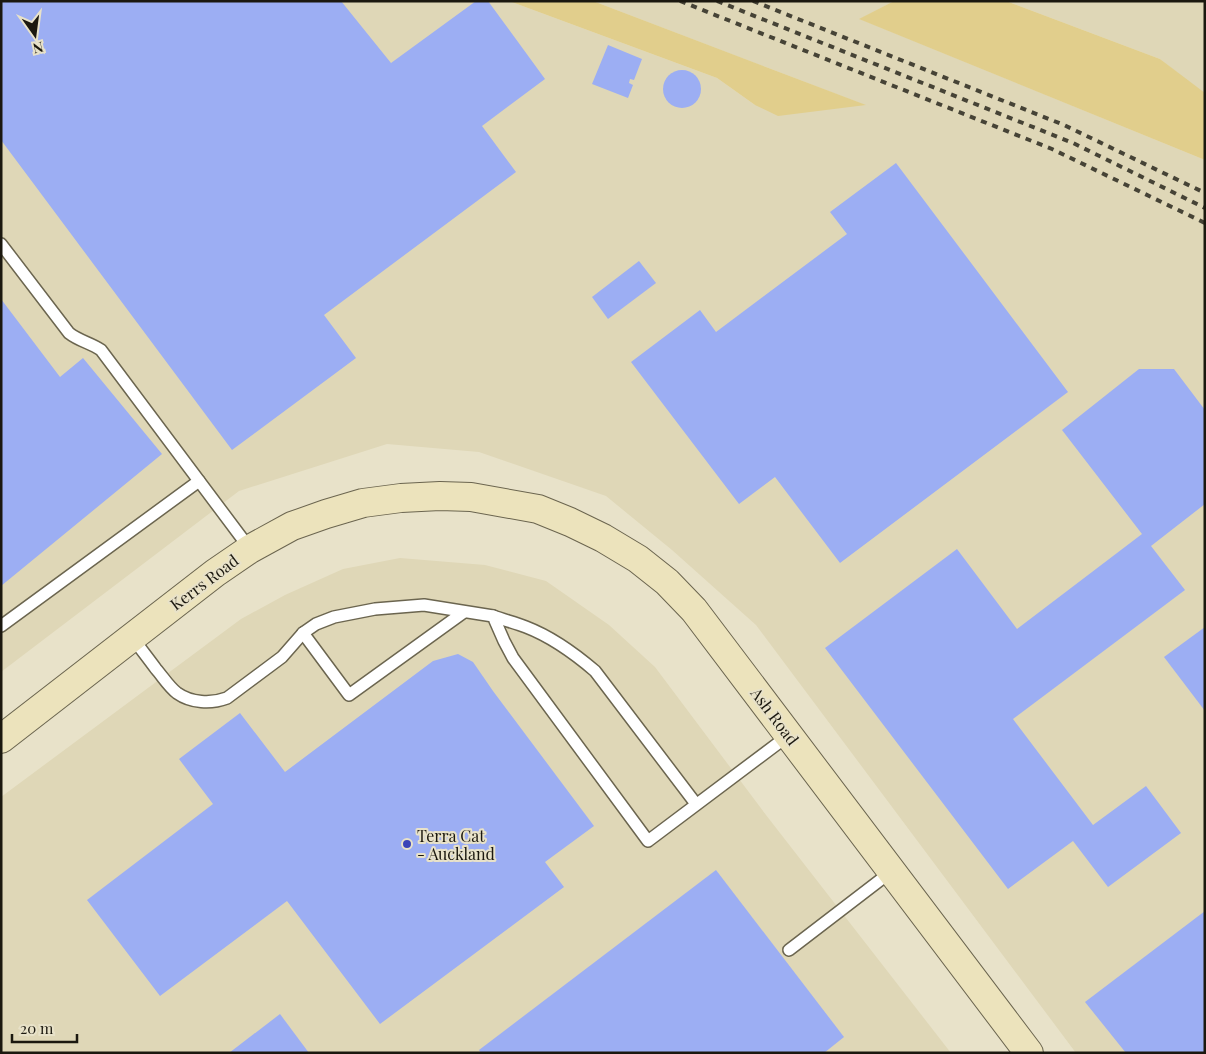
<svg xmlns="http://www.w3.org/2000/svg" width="1206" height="1054" viewBox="0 0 1206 1054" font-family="'Playfair Display',serif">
<rect width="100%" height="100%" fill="#e8e2c9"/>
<g fill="#dfd7b7">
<path d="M1 1H509L717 78 755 105H865L593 1H894L860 19 1205 160V1053H1076L756 625 672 550 606 496 479 452 387 444 239 491 1 672Z"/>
<path d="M1006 1H1205V95L1160 59Z"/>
<path d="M400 558 485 565 546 581 609 625 655 667 766 815 951 1053H1V797L241 619 285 595 343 569Z"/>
</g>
<g fill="#e1ce8c">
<path d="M509 1H593L866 105 778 116 755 105 717 78Z"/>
<path d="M894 1H1006L1160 59 1205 93V160L859 19Z"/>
</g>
<g fill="#9caef3">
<path d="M1 1H341L391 63 476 1H488L545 79 482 126 516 172 324 315 356 358 232 450 1 140Z"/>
<path d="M608 45 642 59 634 80 630 79 629 83 633 85 628 98 592 84Z"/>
<circle cx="682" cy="89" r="19"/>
<path d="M896 163 1068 392 840 563 775 477 739 504 631 362 700 310 716 332 847 234 830 212Z"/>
<path d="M639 261 656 283 608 319 592 297Z"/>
<path d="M1 299 60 377 83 358 162 454 1 586Z"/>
<path d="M1139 369H1174L1205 410V504L1151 546 1185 590 1013 719 1093 825 1146 786 1181 833 1108 887 1073 841 1008 889 825 648 957 549 1017 629 1142 534 1062 430Z"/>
<path d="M1205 627V711L1164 657Z"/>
<path d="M458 654 473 662 493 691 594 826 545 862 564 887 380 1024 287 901 160 996 87 900 213 804 179 759 240 713 285 772 433 661Z"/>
<path d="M716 870 844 1037 824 1053H481L479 1050Z"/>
<path d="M1205 911V1053H1126L1085 1002Z"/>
<path d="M280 1014 309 1053H229Z"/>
</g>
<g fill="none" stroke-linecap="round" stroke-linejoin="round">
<defs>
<g id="service">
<path d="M1 244 69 333C79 341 91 343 101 350L250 549"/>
<path d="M493 616C504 620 516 623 526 627 552 637 574 653 595 671L696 804"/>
<path d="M1 626 199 481"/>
<path d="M303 633 349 695 464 612"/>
<path d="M132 637C140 648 148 658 156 669 163 677 169 687 177 693 191 703 211 704 227 698L282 657 303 633 316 624 334 617 375 609 424 605 493 616 504 641 513 658 648 841 789 735"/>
<path d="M789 950 892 871"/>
</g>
<path id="secondary" d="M1 739 215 573 250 549 292 526 326 514 363 503 401 498 440 496 471 497 538 509 570 522 603 538 638 559 667 582 694 610 1029 1053"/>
</defs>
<use href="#service" stroke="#6b654f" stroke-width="14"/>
<use href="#secondary" stroke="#6b654f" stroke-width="30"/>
<use href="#service" stroke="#fff" stroke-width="11"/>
<use href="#secondary" stroke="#ece3bc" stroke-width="28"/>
<g stroke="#464336" stroke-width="4" stroke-dasharray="6 6" stroke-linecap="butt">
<path d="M680 1 1052 149 1205 223"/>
<path d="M717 1 1073 143 1205 208"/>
<path d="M753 1 1064 125 1205 193"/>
</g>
</g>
<circle fill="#3a44b8" stroke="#e8e2c9" stroke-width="2" cx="407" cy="844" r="5"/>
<g text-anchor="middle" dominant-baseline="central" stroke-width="4" stroke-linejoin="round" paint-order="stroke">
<g font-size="16" fill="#1b180f" stroke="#e8e2c9">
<text transform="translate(204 582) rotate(-37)">Kerrs Road</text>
<text transform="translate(775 716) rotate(53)">Ash Road</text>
</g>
<g font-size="16" fill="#1b180f" stroke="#e8e2c9" text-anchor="start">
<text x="417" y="835">Terra Cat<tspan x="417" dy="18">- Auckland</tspan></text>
</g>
</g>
<rect width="1206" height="1054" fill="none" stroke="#1b180f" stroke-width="5"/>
<g transform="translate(35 35) rotate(166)" stroke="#e8e2c9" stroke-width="4" paint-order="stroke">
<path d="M0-4L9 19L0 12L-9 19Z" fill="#1b180f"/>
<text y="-8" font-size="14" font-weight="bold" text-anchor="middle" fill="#1b180f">N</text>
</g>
<path d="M12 1034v8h65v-8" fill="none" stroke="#1b180f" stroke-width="2.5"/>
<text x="20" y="1034" font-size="15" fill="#1b180f" stroke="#e8e2c9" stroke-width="4" paint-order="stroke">20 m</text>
</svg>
